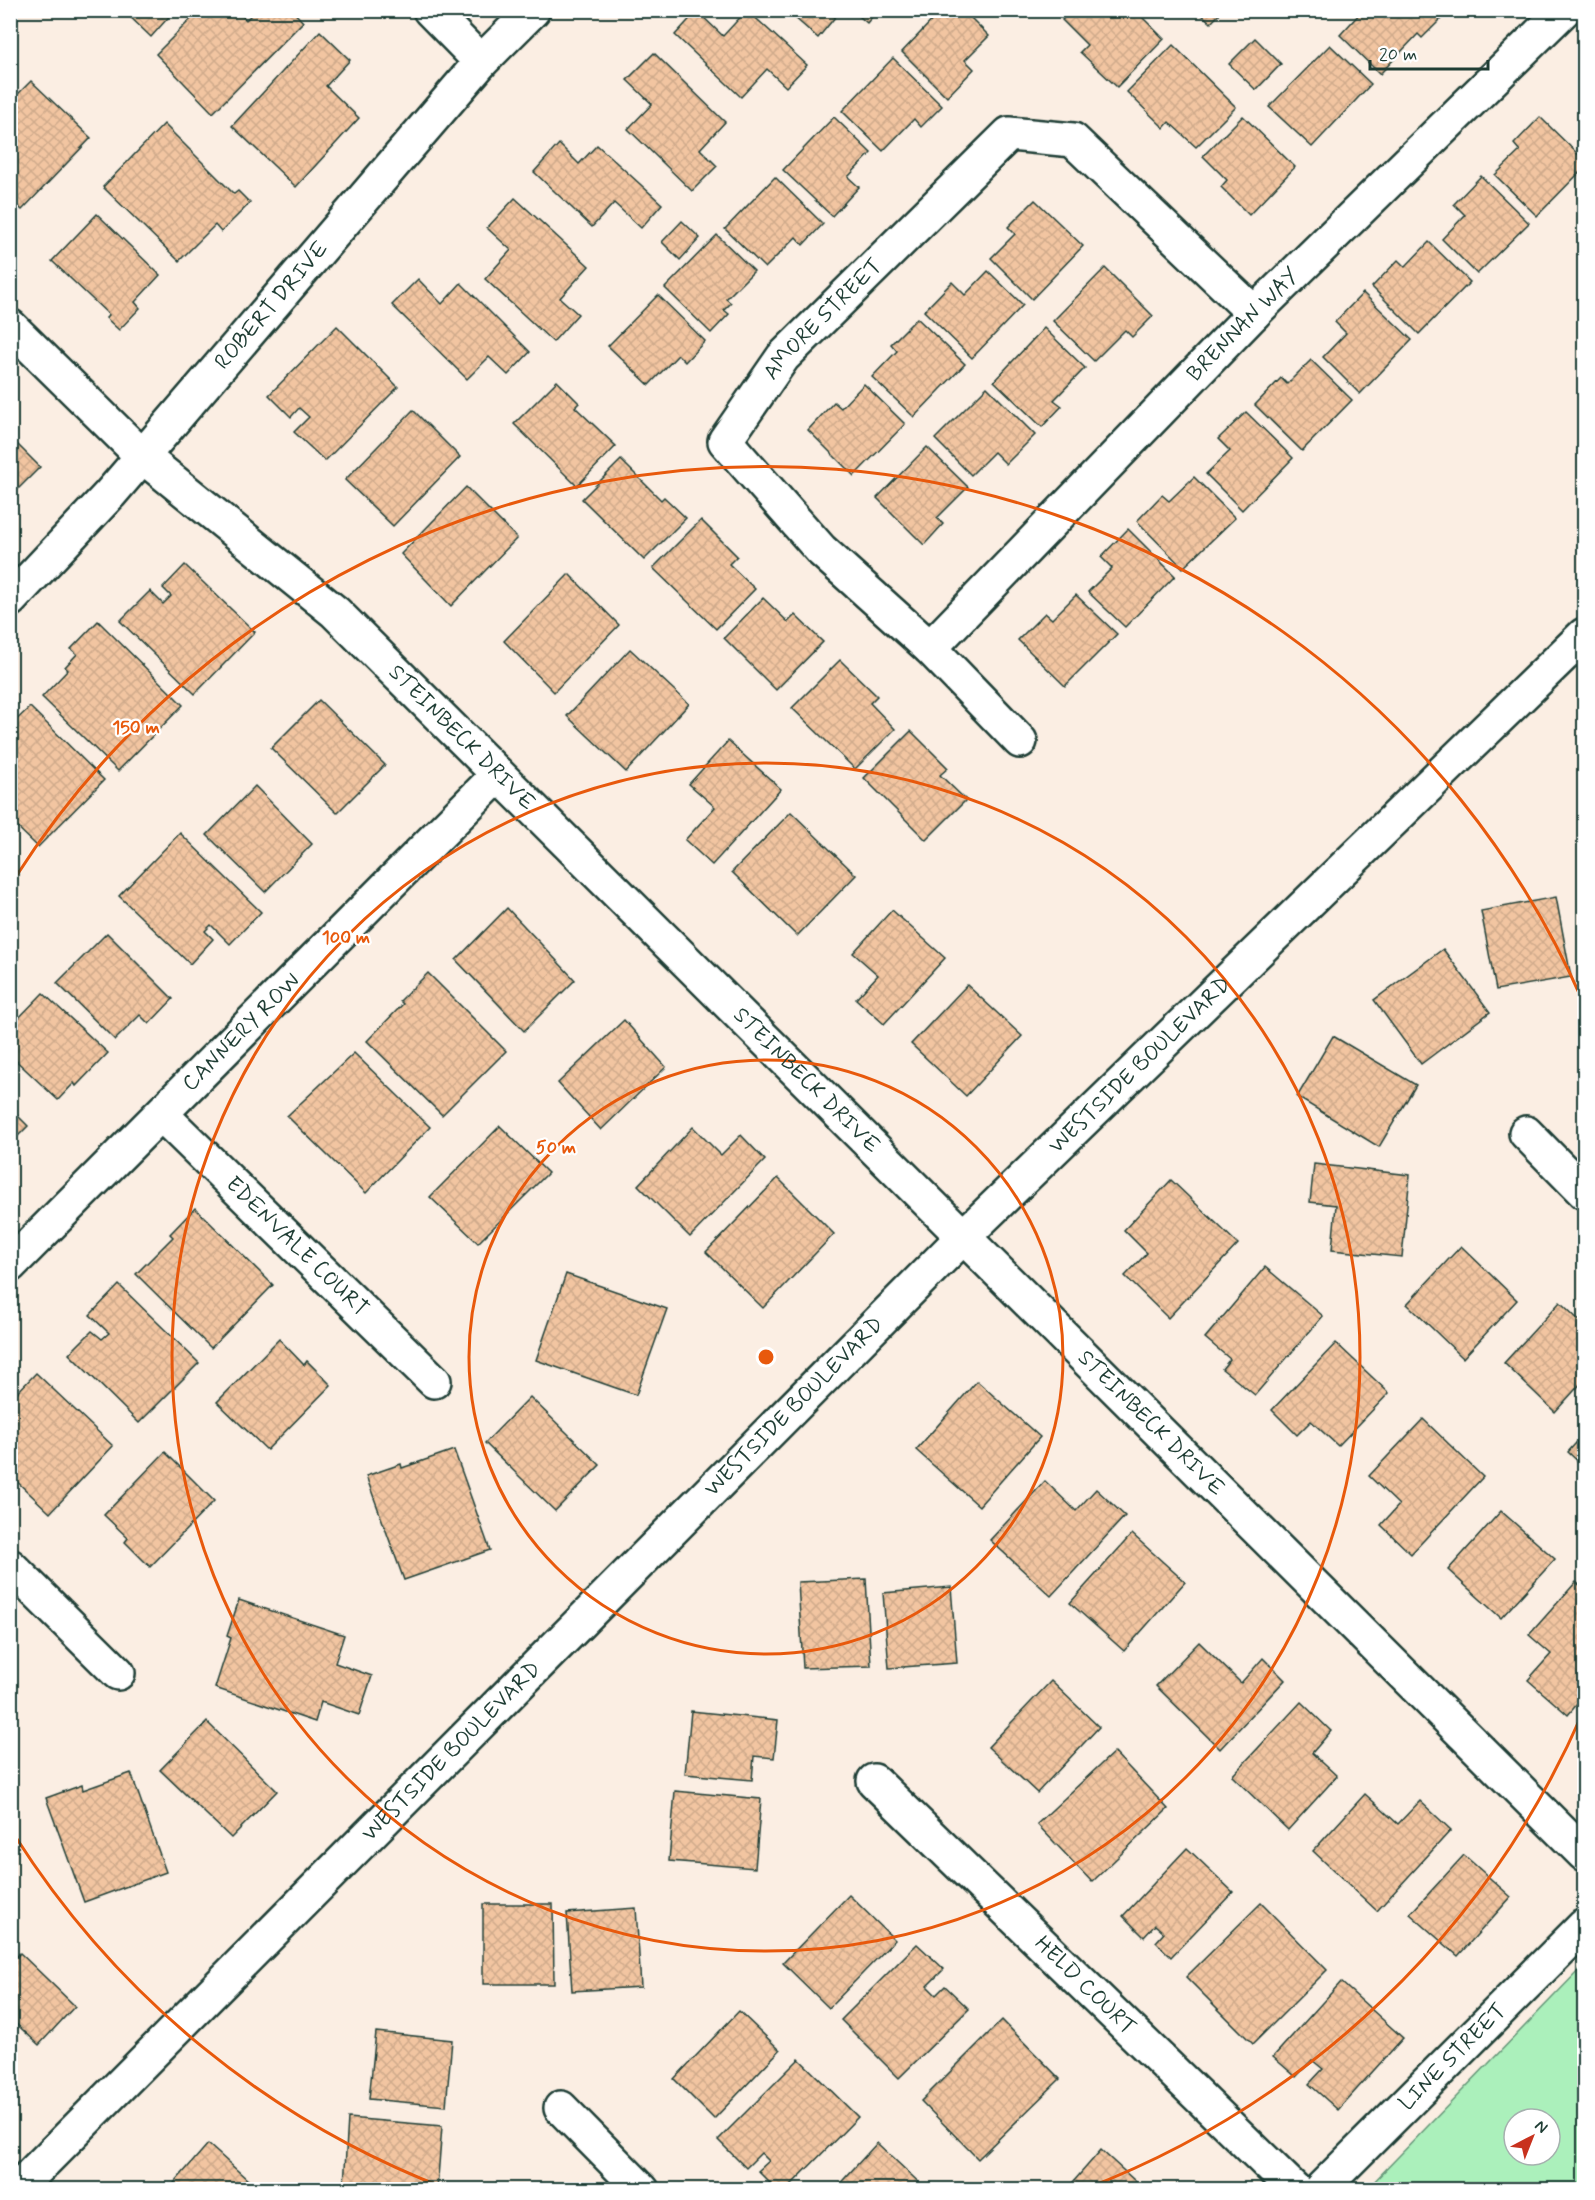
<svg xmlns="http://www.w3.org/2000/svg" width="1595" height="2200" viewBox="0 0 1595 2200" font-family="Mynerve,sans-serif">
<defs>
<pattern id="building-cross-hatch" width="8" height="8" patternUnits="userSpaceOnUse" patternTransform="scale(1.5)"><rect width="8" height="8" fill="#f2c5a1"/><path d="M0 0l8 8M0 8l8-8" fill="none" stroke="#cfaa8b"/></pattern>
</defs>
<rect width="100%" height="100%" fill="#fbeee3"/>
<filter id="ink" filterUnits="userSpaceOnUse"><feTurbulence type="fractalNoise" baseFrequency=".0167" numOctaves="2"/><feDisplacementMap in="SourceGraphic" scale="12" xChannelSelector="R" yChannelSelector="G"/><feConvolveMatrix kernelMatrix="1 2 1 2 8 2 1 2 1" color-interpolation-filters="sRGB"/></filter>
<g filter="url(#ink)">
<path fill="#abf0bb" stroke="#659678" stroke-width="1.5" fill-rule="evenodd" d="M1584 1965V2189H1367ZM1514 2119H1550V2155H1514Z"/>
<g fill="url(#building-cross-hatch)" stroke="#1f3d34" stroke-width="1.5">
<path d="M123 10H175L151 37Z"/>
<path d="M200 10H237L246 20 256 10H292L303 22 213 113 156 54Z"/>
<path d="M747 10 807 65 786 87 767 69 741 97 675 35 697 11 723 36Z"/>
<path d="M786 10H841L818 38Z"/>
<path d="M852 10H878L867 23Z"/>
<path d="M942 10H963L989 36 965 60 974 69 947 97 902 52Z"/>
<path d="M1071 10H1135L1164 39 1117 87 1080 52 1087 45 1062 20Z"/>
<path d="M1203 10H1223L1211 23 1200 13Z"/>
<path d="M1363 10H1439L1444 16 1422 38 1418 34 1380 74 1340 35Z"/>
<path d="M320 31 350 60 326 86 359 118 296 187 232 126Z"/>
<path d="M1255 38 1281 64 1256 90 1229 64Z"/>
<path d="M1173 45 1236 107 1196 147 1169 122 1164 128 1127 92Z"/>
<path d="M1330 45 1371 84 1312 147 1269 107Z"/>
<path d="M654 53 725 122 700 149 717 166 692 191 628 129 652 104 627 80Z"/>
<path d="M893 58 942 106 921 127 914 119 883 151 842 111Z"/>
<path d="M31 81 91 138 22 210 10 199V102Z"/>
<path d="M1243 116 1295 167 1249 215 1221 187 1227 180 1203 156Z"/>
<path d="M834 117 871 153 848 177 859 187 832 216 783 170Z"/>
<path d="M1540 117 1584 160V168L1537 216 1495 175 1520 151 1514 144Z"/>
<path d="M164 124 234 194 238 191 250 203 221 232 215 225 179 261 103 187Z"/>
<path d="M559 144 579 164 597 145 662 204 641 228 614 203 592 227 534 172Z"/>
<path d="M1481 176 1529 223 1477 274 1442 239 1465 215 1454 204Z"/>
<path d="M775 177 823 224 803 245 796 237 765 268 725 229Z"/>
<path d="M515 198 589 266 560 298 578 314 553 342 485 279 511 250 487 228Z"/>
<path d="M1035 200 1083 246 1032 299 991 258 1015 234 1008 227Z"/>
<path d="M97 214 160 275 135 302 140 308 119 330 106 318 109 315 52 261Z"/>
<path d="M682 221 700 238 680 260 662 242Z"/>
<path d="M717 235 754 271 726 299 731 303 724 310 729 314 711 333 665 288Z"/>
<path d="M1429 242 1470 282 1419 334 1372 287 1398 260 1405 267Z"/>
<path d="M1105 268 1153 316 1132 337 1125 330 1094 361 1053 321Z"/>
<path d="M988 271 1023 305 972 358 924 311 952 282 965 295Z"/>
<path d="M418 279 442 304 461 283 530 352 508 375 489 357 467 379 392 305Z"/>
<path d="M1363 293 1412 340 1360 394 1323 357 1346 333 1335 322Z"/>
<path d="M658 295 705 341 685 362 678 355 649 385 608 346Z"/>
<path d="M917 318 965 364 914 417 872 377 897 351 891 344Z"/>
<path d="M337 326 398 387 325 461 294 432 309 417 299 408 291 417 269 395Z"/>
<path d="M1044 328 1085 368 1054 400 1062 406 1042 427 994 381Z"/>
<path d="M1311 360 1352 400 1302 451 1255 405 1281 378 1287 384Z"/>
<path d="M557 381 579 403 575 407 616 446 577 486 514 424Z"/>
<path d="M864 384 905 424 854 476 808 430 834 402 841 408Z"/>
<path d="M987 387 1035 435 1006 464 994 452 971 475 935 439Z"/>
<path d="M413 410 460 457 393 526 345 480Z"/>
<path d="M1246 412 1293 458 1242 510 1206 474 1230 451 1218 439Z"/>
<path d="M12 439 40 467 10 497V440Z"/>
<path d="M927 447 968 487 937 518 943 524 924 545 877 498Z"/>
<path d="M621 460 661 500 664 497 686 518 644 560 582 499Z"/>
<path d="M1194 477 1235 518 1183 568 1137 521 1162 495 1169 501Z"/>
<path d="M466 487 517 538 451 606 401 554Z"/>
<path d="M701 520 737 556 729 564 755 589 716 629 653 568Z"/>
<path d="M1128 529 1175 576 1125 627 1088 592 1112 568 1101 557Z"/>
<path d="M185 565 255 632 195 694 120 621 150 591 163 604 171 596 163 588Z"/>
<path d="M569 574 619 625 554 692 504 641Z"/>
<path d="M1076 595 1117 634 1065 686 1018 640 1045 613 1052 619Z"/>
<path d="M763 598 788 622 795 615 823 642 776 690 724 638Z"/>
<path d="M98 621 183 705 118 771 42 697 68 670 65 667 77 654 71 649Z"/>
<path d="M630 649 689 704 626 772 567 716Z"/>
<path d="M840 660 877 696 870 703 895 729 855 769 792 708Z"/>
<path d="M319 700 385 765 337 813 271 748Z"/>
<path d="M30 707 104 780 38 847 10 820V726Z"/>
<path d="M911 731 948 768 940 775 966 800 926 840 864 778Z"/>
<path d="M728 741 781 789 712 865 685 840 715 807 689 784Z"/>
<path d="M255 786 312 844 265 892 207 835Z"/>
<path d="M791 812 856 875 797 936 732 872Z"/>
<path d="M180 833 261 912 230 944 211 925 205 931 213 939 190 964 119 896Z"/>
<path d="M1556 897 1571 977 1496 990 1481 911Z"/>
<path d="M507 908 575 980 524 1031 456 960Z"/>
<path d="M892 910 945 958 884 1024 856 999 878 975 853 953Z"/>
<path d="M107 933 173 999 149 1024 140 1015 115 1040 57 983Z"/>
<path d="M1443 949 1490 1012 1421 1064 1374 1000Z"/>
<path d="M428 973 506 1051 442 1115 367 1041 403 1004 400 1001Z"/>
<path d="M967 985 1022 1036 966 1096 911 1044Z"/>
<path d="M43 993 108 1053 76 1086 74 1083 58 1100 10 1055V1027Z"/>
<path d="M624 1020 666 1067 601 1130 558 1083Z"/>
<path d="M1333 1036 1416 1085 1379 1147 1297 1097Z"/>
<path d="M354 1053 430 1127 366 1193 287 1116Z"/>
<path d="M10 1108 28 1126 10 1144Z"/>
<path d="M500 1126 548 1173 478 1243 430 1197Z"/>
<path d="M693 1127 721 1155 741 1135 765 1160 690 1237 638 1185Z"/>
<path d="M1314 1164 1410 1175 1402 1257 1332 1250 1336 1205 1310 1202Z"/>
<path d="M778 1178 834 1234 763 1308 706 1252Z"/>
<path d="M1171 1180 1238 1244 1168 1318 1125 1276 1147 1253 1124 1230Z"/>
<path d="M195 1208 273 1285 211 1348 136 1274 173 1237 170 1234Z"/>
<path d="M1461 1246 1517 1300 1463 1358 1407 1304Z"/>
<path d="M1265 1267 1323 1316 1255 1395 1222 1369 1230 1359 1205 1338Z"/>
<path d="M566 1274 667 1309 636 1395 536 1360Z"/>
<path d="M119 1285 199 1363 139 1423 69 1354 92 1331 102 1339 109 1333 90 1315Z"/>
<path d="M1560 1302 1584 1325V1380L1555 1412 1504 1363Z"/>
<path d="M279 1339 304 1365 307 1361 331 1385 267 1450 217 1402Z"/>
<path d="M1336 1343 1389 1393 1338 1446 1311 1421 1297 1435 1272 1410Z"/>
<path d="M36 1373 113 1446 50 1513 10 1475V1400Z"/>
<path d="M977 1381 1040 1437 979 1506 916 1450Z"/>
<path d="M530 1397 600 1465 555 1511 485 1443Z"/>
<path d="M1423 1419 1483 1477 1411 1554 1381 1525 1399 1505 1369 1476Z"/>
<path d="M1584 1434V1467L1568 1452Z"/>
<path d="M454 1450 490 1550 404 1580 366 1476 401 1464 402 1468Z"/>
<path d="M165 1452 214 1501 150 1567 125 1542 128 1538 104 1515Z"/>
<path d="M1045 1481 1076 1511 1096 1489 1125 1516 1051 1596 990 1540Z"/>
<path d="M1501 1511 1555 1559 1501 1618 1448 1570Z"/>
<path d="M1132 1534 1185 1582 1124 1651 1070 1603Z"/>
<path d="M866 1579 871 1666 803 1668 798 1582Z"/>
<path d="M1576 1582 1584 1589V1696L1568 1715 1528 1680 1551 1654 1529 1635Z"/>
<path d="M951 1587 957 1663 889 1668 883 1593Z"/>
<path d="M239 1600 344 1635 335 1663 372 1676 359 1715 321 1702 315 1722 215 1688 231 1638 227 1636Z"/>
<path d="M1199 1642 1241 1683 1263 1658 1285 1680 1220 1749 1156 1686Z"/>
<path d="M1051 1681 1099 1727 1037 1793 988 1747Z"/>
<path d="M1301 1702 1331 1731 1312 1753 1337 1776 1288 1830 1232 1776Z"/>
<path d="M691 1711 778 1720 774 1758 754 1756 752 1780 685 1774Z"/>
<path d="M207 1722 277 1791 231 1838 160 1770Z"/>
<path d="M1114 1752 1168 1809 1092 1882 1037 1824Z"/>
<path d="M131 1773 166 1872 84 1902 46 1798 82 1785 83 1790Z"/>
<path d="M675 1791 761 1799 755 1868 669 1861Z"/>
<path d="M1365 1794 1398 1824 1420 1801 1451 1830 1377 1911 1313 1851Z"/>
<path d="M1187 1848 1233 1892 1171 1957 1156 1942 1164 1933 1155 1925 1144 1937 1123 1916Z"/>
<path d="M1464 1855 1511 1897 1458 1956 1410 1914Z"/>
<path d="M849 1895 895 1940 829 2008 783 1963Z"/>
<path d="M1261 1903 1327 1970 1253 2044 1186 1977Z"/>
<path d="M483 1904H553L554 1984H483Z"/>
<path d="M636 1908 641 1987 572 1991 567 1913Z"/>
<path d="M917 1944 944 1969 927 1986 936 1995 945 1986 969 2009 899 2078 841 2020Z"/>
<path d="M20 1953 75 2006 39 2045 10 2018V1964Z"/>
<path d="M1341 1982 1403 2038 1338 2110 1309 2084 1323 2069 1312 2060 1296 2077 1273 2057Z"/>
<path d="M739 2011 780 2050 714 2119 674 2079Z"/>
<path d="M1002 2020 1060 2079 978 2159 921 2101Z"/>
<path d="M376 2032 452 2040 446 2106 369 2099Z"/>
<path d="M799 2059 858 2117 786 2190H777L758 2171 769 2161 761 2153 746 2168 718 2140Z"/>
<path d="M348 2118 442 2126 437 2190 344 2185Z"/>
<path d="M877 2143 927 2190H834Z"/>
<path d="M208 2144 259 2190H168Z"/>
<path d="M1101 2150 1145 2190H1066Z"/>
</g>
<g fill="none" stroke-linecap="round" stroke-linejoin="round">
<defs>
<g id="minor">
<path d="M430 10 481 62"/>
<path id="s1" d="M10 326 142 456 335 612 1584 1854"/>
<path id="s2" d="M10 600 110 494 481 62 533 10"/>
<path id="s3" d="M930 648 1254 313 1564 10"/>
<path id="s4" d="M1020 741 930 648 821 550 725 441 783 357 1009 134 1073 140 1254 313"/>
<path id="s5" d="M161 1114 434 1381"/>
<path d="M1526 1133 1584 1192"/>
<path id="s6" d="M10 1265 498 775"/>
<path d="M10 1566 118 1673"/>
<path id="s7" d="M874 1781 1295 2190"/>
<path d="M561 2108 642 2190"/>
<path id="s8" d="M16 2190 962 1238 1584 635"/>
<path id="s9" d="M1320 2190 1584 1926"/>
</g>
</defs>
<use href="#minor" stroke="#1f3d34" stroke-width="38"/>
<use href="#minor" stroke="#fff" stroke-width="33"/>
</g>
</g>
<g fill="none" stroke="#e8590c" stroke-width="3">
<circle cx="766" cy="1357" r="297"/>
<circle cx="766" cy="1357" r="594"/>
<path d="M1583 1712A891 891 0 0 1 1085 2189M447 2189A891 891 0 0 1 15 1836M15 878A891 891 0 0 1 1583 1002"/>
</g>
<g text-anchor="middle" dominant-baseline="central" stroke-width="4.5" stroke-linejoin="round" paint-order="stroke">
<g font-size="22" fill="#1f3d34" stroke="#fff">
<text stroke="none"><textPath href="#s2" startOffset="394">ROBERT DRIVE</textPath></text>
<text stroke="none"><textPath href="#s4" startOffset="578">AMORE STREET</textPath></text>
<text stroke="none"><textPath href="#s3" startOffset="450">BRENNAN WAY</textPath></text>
<text stroke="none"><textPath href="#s1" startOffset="612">STEINBECK DRIVE</textPath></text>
<text stroke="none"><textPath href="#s6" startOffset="328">CANNERY ROW</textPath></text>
<text stroke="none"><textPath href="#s8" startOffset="1590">WESTSIDE BOULEVARD</textPath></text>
<text stroke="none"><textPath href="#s1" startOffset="1098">STEINBECK DRIVE</textPath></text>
<text stroke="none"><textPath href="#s5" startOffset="190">EDENVALE COURT</textPath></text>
<text stroke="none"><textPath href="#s8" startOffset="1104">WESTSIDE BOULEVARD</textPath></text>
<text stroke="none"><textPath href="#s1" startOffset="1584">STEINBECK DRIVE</textPath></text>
<text stroke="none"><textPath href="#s8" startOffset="618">WESTSIDE BOULEVARD</textPath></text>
<text stroke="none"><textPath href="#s7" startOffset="294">HELD COURT</textPath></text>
<text stroke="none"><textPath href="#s9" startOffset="188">LINE STREET</textPath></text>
</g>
</g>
<circle cx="766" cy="1357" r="9" fill="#e8590c" stroke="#fff" stroke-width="3"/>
<g font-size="18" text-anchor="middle" font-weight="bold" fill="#e8590c" stroke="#fff" stroke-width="4.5" stroke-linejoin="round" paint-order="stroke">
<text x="136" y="733">150 m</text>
<text x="346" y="943">100 m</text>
<text x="556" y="1153">50 m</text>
</g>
<rect width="1595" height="2200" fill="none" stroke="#fff" stroke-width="36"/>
<rect x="18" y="18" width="1559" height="2164" fill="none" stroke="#1f3d34" stroke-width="2" filter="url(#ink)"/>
<g transform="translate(1532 2137) rotate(42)"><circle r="28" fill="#ffffff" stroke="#a5b1ae" stroke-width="1.5"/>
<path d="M0-4.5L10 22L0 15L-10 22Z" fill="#c8321e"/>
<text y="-9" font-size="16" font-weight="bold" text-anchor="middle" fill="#1f3d34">N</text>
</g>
<path d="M1370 60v9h118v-9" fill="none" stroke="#1f3d34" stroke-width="3"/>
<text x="1379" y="60" font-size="18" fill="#1f3d34" stroke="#ffffff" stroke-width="4.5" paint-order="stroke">20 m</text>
</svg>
